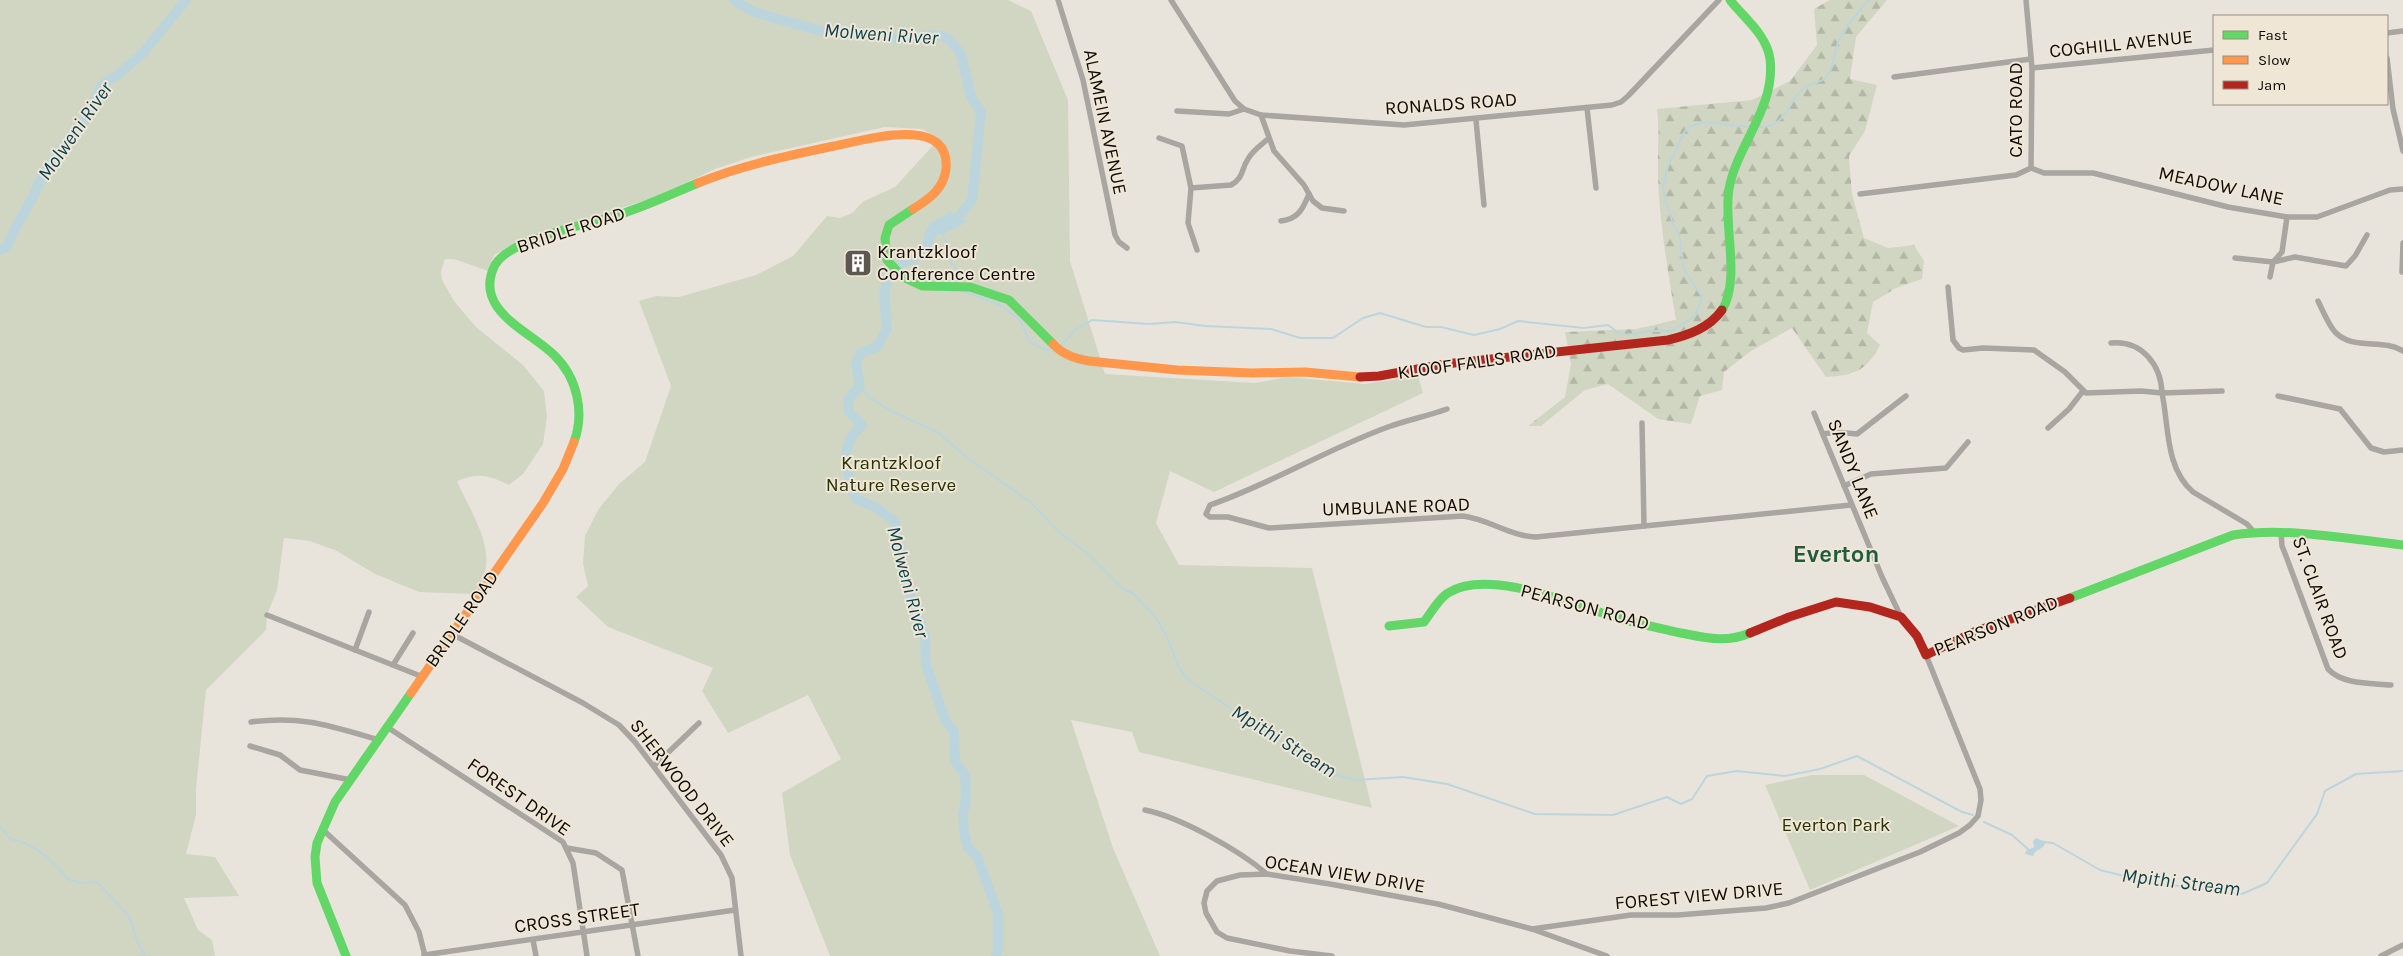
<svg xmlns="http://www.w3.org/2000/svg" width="2403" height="956" viewBox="0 0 2403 956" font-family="Karla,sans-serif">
<defs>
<pattern id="forest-firs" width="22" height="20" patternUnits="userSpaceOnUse" patternTransform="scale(1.25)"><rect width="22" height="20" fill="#d1d6c2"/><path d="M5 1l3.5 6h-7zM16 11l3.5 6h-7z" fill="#b2b6a5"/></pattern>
</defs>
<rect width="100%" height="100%" fill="#e9e4db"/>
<path fill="url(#forest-firs)" d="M1830 0H1887L1856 37 1850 79 1877 85 1865 131 1849 156 1852 194 1864 238 1888 248 1914 245 1924 261 1922 279 1896 288 1873 302 1867 333 1880 345C1866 372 1854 375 1826 377L1792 328 1751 351 1724 372 1722 390 1700 396 1691 424 1658 419 1608 384 1585 390 1541 426H1528L1565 397 1571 364 1565 332 1636 329 1676 320C1668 273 1660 226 1658 178 1657 155 1660 132 1657 109L1752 100 1790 81 1817 45 1814 9Z"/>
<g fill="#d1d6c2">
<path d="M0 0H1008L1031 11 1068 100 1070 261 1105 374 1255 383 1288 377 1365 384 1418 376 1423 393 1214 492 1170 471 1156 523 1179 565 1312 568 1372 808 1139 752 1132 732 1071 720 1113 848 1160 956H830L790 855 782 793 841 759 808 695 728 733 702 691 713 668 608 627 576 597 588 586 583 564 585 536 598 510 619 484 645 462 671 386 639 301 656 296 679 297 756 275 793 256 827 216 840 218 852 213 864 201 895 187 939 139 922 129 885 127 751 157 715 169 657 197 535 234 494 255 488 271 454 259H445L441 271 442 280 454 301 476 327 523 365 544 391 547 417 543 444 523 474 509 485C489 475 478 472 457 481 472 516 505 559 473 594L419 592 375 574 337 551 310 541 284 538 277 590 267 615 266 630 206 690 196 789V815L186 854 215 857 239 896 184 898 198 930 212 940 215 956H0Z"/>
<path d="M1812 775H1864L1959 826 1810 890 1765 785Z"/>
</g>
<g fill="#bcd5dd">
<path d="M949 210 958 218 966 221C958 230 937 236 926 238L923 236 931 222 944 216Z"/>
<path d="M2036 838 2046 842 2043 847 2035 852 2033 856 2025 854 2026 851 2034 847 2033 841Z"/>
</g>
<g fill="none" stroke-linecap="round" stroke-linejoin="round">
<g stroke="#bcd5dd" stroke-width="2">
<path d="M1758 127C1787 128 1786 103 1804 88 1812 82 1821 84 1827 76 1835 64 1834 48 1841 36 1848 23 1859 11 1869 0"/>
<path d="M942 233 951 252 950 262 956 268V277L959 284"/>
<path d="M962 291 1000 305 1020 320 1030 342 1046 350 1054 351"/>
<path d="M1061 346 1075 330 1092 320 1149 324 1175 322 1205 326 1271 329 1300 338H1333L1363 318 1380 313 1426 327H1441L1474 335 1500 329 1518 321 1584 328 1608 325 1619 333 1627 335 1648 331H1671L1695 316 1702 297 1684 269 1679 234 1673 224 1667 205 1663 188 1668 166 1685 131 1692 126 1704 122 1750 127"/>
<path d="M860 386 869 397 887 409 939 433 969 459 1029 501 1059 532 1087 553 1122 588 1134 594 1156 618 1167 637 1179 668 1190 681 1305 758 1339 776 1355 780 1403 777 1447 784 1535 814 1613 815 1667 797 1681 804 1692 799 1707 776 1737 771 1785 776 1820 769 1857 756 1962 812 1973 815"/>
<path d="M1984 822 2012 835 2029 850"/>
<path d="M0 826 10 839C32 842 54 861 67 879L82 883 97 882 129 916 137 941 145 956"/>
<path d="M2043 842 2053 843 2100 870 2148 882 2242 894 2267 883 2317 814 2325 791 2356 774 2403 771"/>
</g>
<g stroke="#bcd5dd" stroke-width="10">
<path d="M734 0 754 12 817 30 846 35 861 32 898 39 932 35 946 37 954 45 961 54 971 97 981 112 972 200 958 218 933 231 927 245 914 259 902 263 889 273 884 294 887 329 877 347 860 353 856 364 860 386 848 399 849 412 862 425C836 449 847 469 856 499L875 507 895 522 906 584 925 636 926 665 946 722 954 731 955 761 965 775 966 799 963 815 964 832 968 848 977 856 998 914V951L996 956"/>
<path d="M0 250 7 247 15 229 35 193 39 182 58 153 82 124 102 85 119 74 143 53 186 0"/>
</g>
<g stroke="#a9a5a0" stroke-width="5.5">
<path d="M1058 0 1083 80 1115 235 1119 242 1127 248"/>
<path d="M1171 0 1235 101 1244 109 1261 115 1404 125 1612 105 1621 102 1628 96 1719 0"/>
<path d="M2387 33 2403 31"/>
<path d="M2387 58 2393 109 2403 151"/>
<path d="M2032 68 2214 50"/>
<path d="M1894 77 2031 59"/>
<path d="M1587 108 1596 188"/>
<path d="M1177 111 1229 114 1244 109"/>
<path d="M1261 115 1274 151 1304 185 1313 201 1322 208 1344 211"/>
<path d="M1476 120 1484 205"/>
<path d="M1159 138 1182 146 1191 188 1188 223 1197 250"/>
<path d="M2031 168 2044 173H2093L2228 207 2287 217H2317L2390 190 2403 189"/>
<path d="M1191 188 1231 185C1244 178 1241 169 1248 159 1252 151 1261 145 1268 139"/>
<path d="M1860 194 2016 175 2031 168 2032 68 2026 0"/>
<path d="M1281 221C1298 219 1303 209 1309 194"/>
<path d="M2235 258 2273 262 2295 257 2346 266 2355 256 2367 235"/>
<path d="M2402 272 2403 243"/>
<path d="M2270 277 2273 262 2282 252 2287 217"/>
<path d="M1948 287 1953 340 1959 348 1963 350 1983 348 2034 350 2065 372 2086 393 2141 391 2162 393C2169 426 2165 468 2193 492L2247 524 2254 532"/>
<path d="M2318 301C2323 311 2328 324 2335 332 2353 351 2383 338 2403 351"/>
<path d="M2111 343C2142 340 2161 365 2162 393L2222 391"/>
<path d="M2278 396 2340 409 2371 448 2384 452 2403 450"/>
<path d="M1447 409C1428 416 1407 420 1388 427 1327 449 1271 484 1210 505L1206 514 1210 517H1228L1269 528 1463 516C1488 519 1510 536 1536 537L1851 505"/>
<path d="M1814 413 1882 577 1901 617"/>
<path d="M1642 423 1644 526"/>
<path d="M2048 428 2069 409 2083 391"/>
<path d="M1823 434 1836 432 1857 434 1906 396"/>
<path d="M1844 486 1871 474 1946 468 1968 442"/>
<path d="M2281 532 2282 546 2286 556 2328 669C2343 685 2371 683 2391 685"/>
<path d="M267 615 423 677"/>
<path d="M452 634 583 703 619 725 635 742 721 855 732 878 741 956"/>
<path d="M355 650 369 612"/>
<path d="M393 665 413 633"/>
<path d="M251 722C301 715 331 726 379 740"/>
<path d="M387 727 563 842 573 863 587 956"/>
<path d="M250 746 280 755 300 770 351 780"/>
<path d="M654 766 699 723"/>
<path d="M1145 810C1180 817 1239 850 1267 874"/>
<path d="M322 829 405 905 419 932 425 956"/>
<path d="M567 848 596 853 622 870 638 956"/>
<path d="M1532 929 1631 915H1678L1766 908 1789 903 1920 852 1959 833 1970 825 1978 816 1981 800 1980 789 1926 655"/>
<path d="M533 940 536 956"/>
<path d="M424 955 735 910"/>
<path d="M1332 956 1290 951 1227 938 1217 932 1206 913 1204 903 1207 891 1217 881 1240 875 1267 874 1330 884 1438 904 1532 929 1607 956"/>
<path d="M2381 956 2403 945"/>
</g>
<g stroke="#63d668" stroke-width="9">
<path d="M913 209 889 225 885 238 887 260 903 277 922 286 970 287 1009 300 1053 344"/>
<path d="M1722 310C1741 280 1723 224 1729 189 1737 144 1776 108 1770 59 1767 35 1744 18 1730 0"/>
<path d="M574 442C585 412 577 377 554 355 530 331 472 310 495 265 511 237 596 223 627 212 651 204 674 193 698 183"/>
<path d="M2070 598 2233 535C2289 527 2347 539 2403 545"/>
<path d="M1389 626 1424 622C1431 613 1439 598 1448 593 1490 566 1584 609 1628 621 1644 625 1660 628 1676 632 1703 637 1724 644 1750 633"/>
<path d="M346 956 317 883 315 857 317 843 335 802 411 693"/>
</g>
<g stroke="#ff974d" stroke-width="9">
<path d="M698 183C742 165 787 156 834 146 862 141 951 113 946 169 944 189 928 200 913 209"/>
<path d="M1053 344C1062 354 1076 359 1089 361L1177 370 1252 373 1305 372 1360 377"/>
<path d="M411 693 543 503 563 469 574 442"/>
</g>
<g stroke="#b3261e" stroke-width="9">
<path d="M1360 377 1379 376 1445 364 1668 340C1689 335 1709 328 1722 310"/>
<path d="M1750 633 1789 617 1836 602 1870 607 1901 617 1917 636 1926 655 1974 632 2070 598"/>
</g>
</g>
<defs>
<symbol id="building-square" viewBox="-11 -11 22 22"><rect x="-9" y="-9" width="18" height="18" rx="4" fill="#5b5751" stroke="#efe6d5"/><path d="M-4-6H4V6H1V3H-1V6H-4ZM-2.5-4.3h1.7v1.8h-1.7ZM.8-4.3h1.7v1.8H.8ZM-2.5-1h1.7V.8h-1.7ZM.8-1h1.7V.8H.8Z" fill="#fff"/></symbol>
</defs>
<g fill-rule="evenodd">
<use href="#building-square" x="842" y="247" width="32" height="32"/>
</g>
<g text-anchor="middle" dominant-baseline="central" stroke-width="4" stroke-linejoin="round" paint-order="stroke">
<g font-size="19" fill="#0e0b06" stroke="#efe6d5">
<text transform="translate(2121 44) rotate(-6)">COGHILL AVENUE</text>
<text transform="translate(1451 104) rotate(-4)">RONALDS ROAD</text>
<text transform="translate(2016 110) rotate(-90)">CATO ROAD</text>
<text transform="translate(1105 122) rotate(78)">ALAMEIN AVENUE</text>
<text transform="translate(2221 186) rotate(12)">MEADOW LANE</text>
<text transform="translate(571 230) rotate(-18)">BRIDLE ROAD</text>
<text transform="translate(1477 362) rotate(-8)">KLOOF FALLS ROAD</text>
<text transform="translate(1853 469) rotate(68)">SANDY LANE</text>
<text transform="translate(1396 507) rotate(-2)">UMBULANE ROAD</text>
<text transform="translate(2320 598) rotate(70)">ST. CLAIR ROAD</text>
<text transform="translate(1585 607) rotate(15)">PEARSON ROAD</text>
<text transform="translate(462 619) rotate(-55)">BRIDLE ROAD</text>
<text transform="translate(1996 626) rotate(-22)">PEARSON ROAD</text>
<text transform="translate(682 783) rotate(52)">SHERWOOD DRIVE</text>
<text transform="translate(519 797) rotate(35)">FOREST DRIVE</text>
<text transform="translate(1345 874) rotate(9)">OCEAN VIEW DRIVE</text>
<text transform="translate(1699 896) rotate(-5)">FOREST VIEW DRIVE</text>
<text transform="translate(577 918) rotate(-8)">CROSS STREET</text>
</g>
<g font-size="19" fill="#0e0b06" stroke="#efe6d5" text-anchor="start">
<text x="877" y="252">Krantzkloof<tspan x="877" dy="22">Conference Centre</tspan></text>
</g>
<g font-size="19" fill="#263502" stroke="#efe6d5">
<text x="891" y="463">Krantzkloof<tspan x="891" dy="22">Nature Reserve</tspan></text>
<text x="1836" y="825">Everton Park</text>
</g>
<g font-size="20" font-style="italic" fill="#073f50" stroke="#efe6d5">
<text transform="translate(881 34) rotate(4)">Molweni River</text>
<text transform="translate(75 131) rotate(-55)">Molweni River</text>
<text transform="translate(908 582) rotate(75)">Molweni River</text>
<text transform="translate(1284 741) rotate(32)">Mpithi Stream</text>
<text transform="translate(2181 882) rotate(7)">Mpithi Stream</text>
</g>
<g font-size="24" font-weight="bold" fill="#1f5c3f" stroke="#efe6d5">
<text x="1836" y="554">Everton</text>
</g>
</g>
<rect x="2213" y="15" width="175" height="90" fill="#efe6d5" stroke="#958e82"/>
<rect x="2223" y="31" width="25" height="8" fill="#63d668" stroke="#958e82"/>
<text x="2258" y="40" font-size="15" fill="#0e0b06">Fast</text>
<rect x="2223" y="56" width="25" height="8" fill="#ff974d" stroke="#958e82"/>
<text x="2258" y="65" font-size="15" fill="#0e0b06">Slow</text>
<rect x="2223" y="81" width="25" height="8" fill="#b3261e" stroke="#958e82"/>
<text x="2258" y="90" font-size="15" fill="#0e0b06">Jam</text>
</svg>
